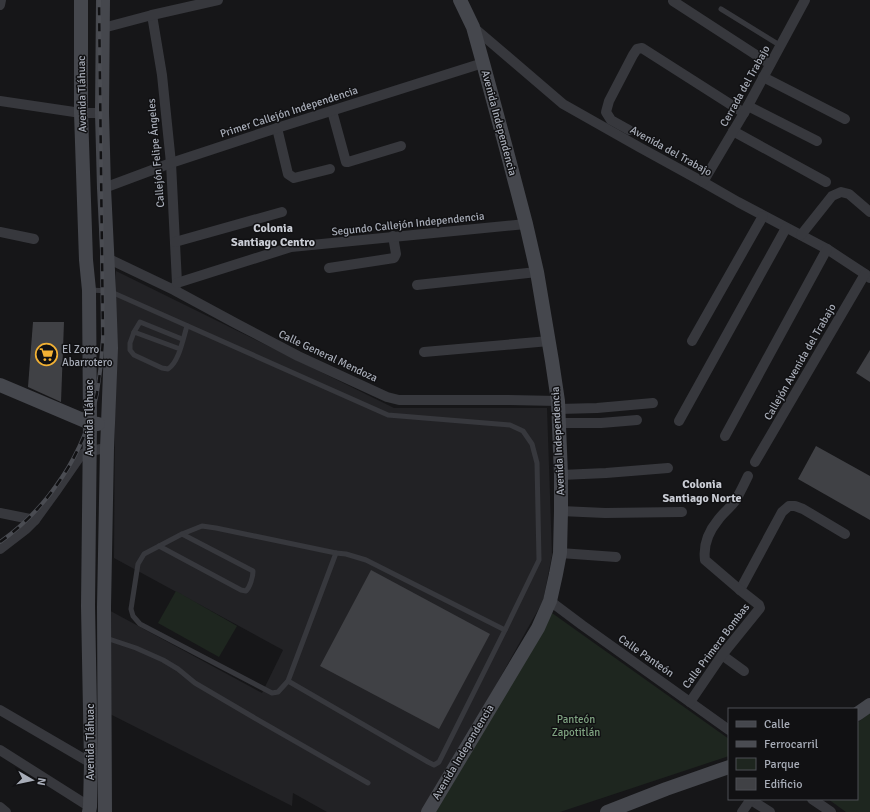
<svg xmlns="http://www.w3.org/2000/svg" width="870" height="812" viewBox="0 0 870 812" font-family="Signika,sans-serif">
<rect width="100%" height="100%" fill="#161618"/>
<path fill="#222225" d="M116 271 394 408H547L552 555 543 601 425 812H327L293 793 292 806 102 710 105 608 262 693 283 650 114 558Z"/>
<g fill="#1e261f">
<path d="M176 591 237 626 219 657 158 623Z"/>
<path d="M552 613 729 739V756L560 812H436Z"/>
<path d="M870 713V812H846L828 799H857V723Z"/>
</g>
<g fill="#404145">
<path d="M33 322H64L61 402 28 387Z"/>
<path d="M870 350V382L856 373Z"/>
<path d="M816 446 870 476V520L798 479Z"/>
<path d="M371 570 490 634 439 729 320 666Z"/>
</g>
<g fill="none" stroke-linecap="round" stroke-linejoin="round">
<g stroke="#37383d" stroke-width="5">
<path d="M721 9 781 46"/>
<path d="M90 290 109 291 388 415 510 425 523 431 532 444 537 463 539 560 505 630 439 762 434 765 428 762 288 681"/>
<path d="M134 332 140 322 182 339"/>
<path d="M180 349 134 332 130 343V350L134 355 162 368 168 369C179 362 183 339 187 326"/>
<path d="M202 526 216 528 336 553 288 681 278 692 272 693 140 624 133 616 131 609 138 564 144 554 182 534Z"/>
<path d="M159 546 241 590 246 591C250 587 253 577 253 571L182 534"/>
<path d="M336 553 346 554 366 560 505 630"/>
<path d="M106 638 136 648 163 660 178 669 195 683 265 724 368 783"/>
</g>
<g stroke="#37383d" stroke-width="10">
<path d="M673 1 770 64"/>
<path d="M0 5 1 0"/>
<path d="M152 15 162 75 171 163 177 283 175 288"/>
<path d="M473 27 563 104 639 147 703 182 738 202 827 249 865 274 870 278"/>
<path d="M103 28 152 15 218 0"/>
<path d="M763 77 845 119"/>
<path d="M0 101 81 113H102"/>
<path d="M748 106 817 141"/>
<path d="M332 111 346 162H348L401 146"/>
<path d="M277 128 288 174 294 178 330 169"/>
<path d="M629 130 611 120 606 112 609 101 633 55 637 49 642 48 744 113"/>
<path d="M733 131 826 182"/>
<path d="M703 182 744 113 805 0"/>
<path d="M104 188 171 163 277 128 483 63"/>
<path d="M0 232 34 239"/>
<path d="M801 235 832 196 841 192 849 194 870 212"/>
<path d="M175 242 282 212"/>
<path d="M107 258 174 290 237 324 298 356 387 397 399 400H509L558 401"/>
<path d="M329 268 394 258 396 254 393 236"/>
<path d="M177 283 291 247 526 224"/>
<path d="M417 285 537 272"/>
<path d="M692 341 763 216"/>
<path d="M424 352 549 341"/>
<path d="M559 409 597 408 653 403"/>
<path d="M679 421 786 228"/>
<path d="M559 423H601L637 420"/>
<path d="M725 436 827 249"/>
<path d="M755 462 865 274"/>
<path d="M561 475 606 473 668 468"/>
<path d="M561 511 605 513 682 512"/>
<path d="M0 513 35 520"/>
<path d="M0 549 26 529 35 520 56 491 81 455 89 451 107 448"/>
<path d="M560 553 616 557"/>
<path d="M740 590 782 512 789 506H795L803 509 845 534"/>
<path d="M550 601 582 625 729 730"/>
<path d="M722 655 744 671"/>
<path d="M690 702 722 655 760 608 759 605 754 601 740 590 705 560C703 545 709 531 718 520 723 513 730 508 735 501 740 493 744 484 748 476"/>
<path d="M0 710 91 763"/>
<path d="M0 750 90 807"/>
<path d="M812 799 831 812"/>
<path d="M751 800 770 812"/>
<path d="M0 807 6 812"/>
<path d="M742 812 751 799"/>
</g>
<g stroke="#45474d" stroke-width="14">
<path d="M81 0V113L86 260 89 290 90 423 88 606 91 763 90 807 89 812"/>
<path d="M103 0 102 113 104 188 109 291 111 348 107 448 104 607 105 812"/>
<path d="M0 385 90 423 98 424"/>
<path d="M857 714 870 705"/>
<path d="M428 812 538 628 550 601 556 574 560 553 561 511V475L558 401 552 361 537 272 526 224 506 148 483 63 473 27 460 0"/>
<path d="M607 812 666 789 729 767"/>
</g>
<defs>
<path id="rail" d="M0 542C49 507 85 453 97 393 100 375 102 357 103 338L99 0"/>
</defs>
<use href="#rail" stroke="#4a4c52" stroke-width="4"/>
<use href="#rail" stroke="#111113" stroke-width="2.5" stroke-dasharray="8" stroke-linecap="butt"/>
</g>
<defs>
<symbol id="supermarket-ring" viewBox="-11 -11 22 22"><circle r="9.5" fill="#111113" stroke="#f2b134" stroke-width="1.5"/><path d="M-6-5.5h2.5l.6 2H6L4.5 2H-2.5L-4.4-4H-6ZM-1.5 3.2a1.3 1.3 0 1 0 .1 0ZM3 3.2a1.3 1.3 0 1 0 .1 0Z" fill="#f2b134"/></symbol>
</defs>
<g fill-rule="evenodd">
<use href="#supermarket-ring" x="34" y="342" width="25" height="25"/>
</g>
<g text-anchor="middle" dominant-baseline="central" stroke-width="3" stroke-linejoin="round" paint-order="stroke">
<g font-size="11" fill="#a8adb8" stroke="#111113">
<text transform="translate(745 86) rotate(-61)">Cerrada del Trabajo</text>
<text transform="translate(82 94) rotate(-91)">Avenida Tláhuac</text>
<text transform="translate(289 112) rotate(-18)">Primer Callejón Independencia</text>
<text transform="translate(499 123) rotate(75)">Avenida Independencia</text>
<text transform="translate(671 151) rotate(29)">Avenida del Trabajo</text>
<text transform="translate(156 153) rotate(-95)">Callejón Felipe Ángeles</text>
<text transform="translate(408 224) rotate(-6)">Segundo Callejón Independencia</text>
<text transform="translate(328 356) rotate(25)">Calle General Mendoza</text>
<text transform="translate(800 362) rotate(-60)">Callejón Avenida del Trabajo</text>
<text transform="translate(89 418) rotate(-90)">Avenida Tláhuac</text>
<text transform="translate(558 441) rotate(-93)">Avenida Independencia</text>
<text transform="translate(716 646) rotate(-53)">Calle Primera Bombas</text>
<text transform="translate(646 656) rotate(35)">Calle Panteón</text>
<text transform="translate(90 742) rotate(-90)">Avenida Tláhuac</text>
<text transform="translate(463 752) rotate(-59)">Avenida Independencia</text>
</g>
<g font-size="11" fill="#a8adb8" stroke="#111113" text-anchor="start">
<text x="62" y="349">El Zorro<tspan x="62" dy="13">Abarrotero</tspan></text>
</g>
<g font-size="11" fill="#7fa381" stroke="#111113">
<text x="576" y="719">Panteón<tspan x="576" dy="13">Zapotitlán</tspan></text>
</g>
<g font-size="12" font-weight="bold" fill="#c9ccd4" stroke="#111113">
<text x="273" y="228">Colonia<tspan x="273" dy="14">Santiago Centro</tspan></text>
<text x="702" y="484">Colonia<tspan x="702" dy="14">Santiago Norte</tspan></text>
</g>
</g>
<rect x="728" y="708" width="130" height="92" fill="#111113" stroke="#4d4f55"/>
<rect x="736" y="721" width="20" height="6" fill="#45474d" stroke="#4d4f55"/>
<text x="764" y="728" font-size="12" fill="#a8adb8">Calle</text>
<rect x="736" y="741" width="20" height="6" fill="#4a4c52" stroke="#4d4f55"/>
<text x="764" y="748" font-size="12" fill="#a8adb8">Ferrocarril</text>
<rect x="736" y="758" width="20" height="12" fill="#1e261f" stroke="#4d4f55"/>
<text x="764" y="768" font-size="12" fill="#a8adb8">Parque</text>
<rect x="736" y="778" width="20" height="12" fill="#404145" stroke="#4d4f55"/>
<text x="764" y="788" font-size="12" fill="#a8adb8">Edificio</text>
<g transform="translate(32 780) rotate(99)" stroke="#111113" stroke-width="3" paint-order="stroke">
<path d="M0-3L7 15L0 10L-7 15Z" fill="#a8adb8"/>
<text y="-6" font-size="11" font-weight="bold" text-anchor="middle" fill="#a8adb8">N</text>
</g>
</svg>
